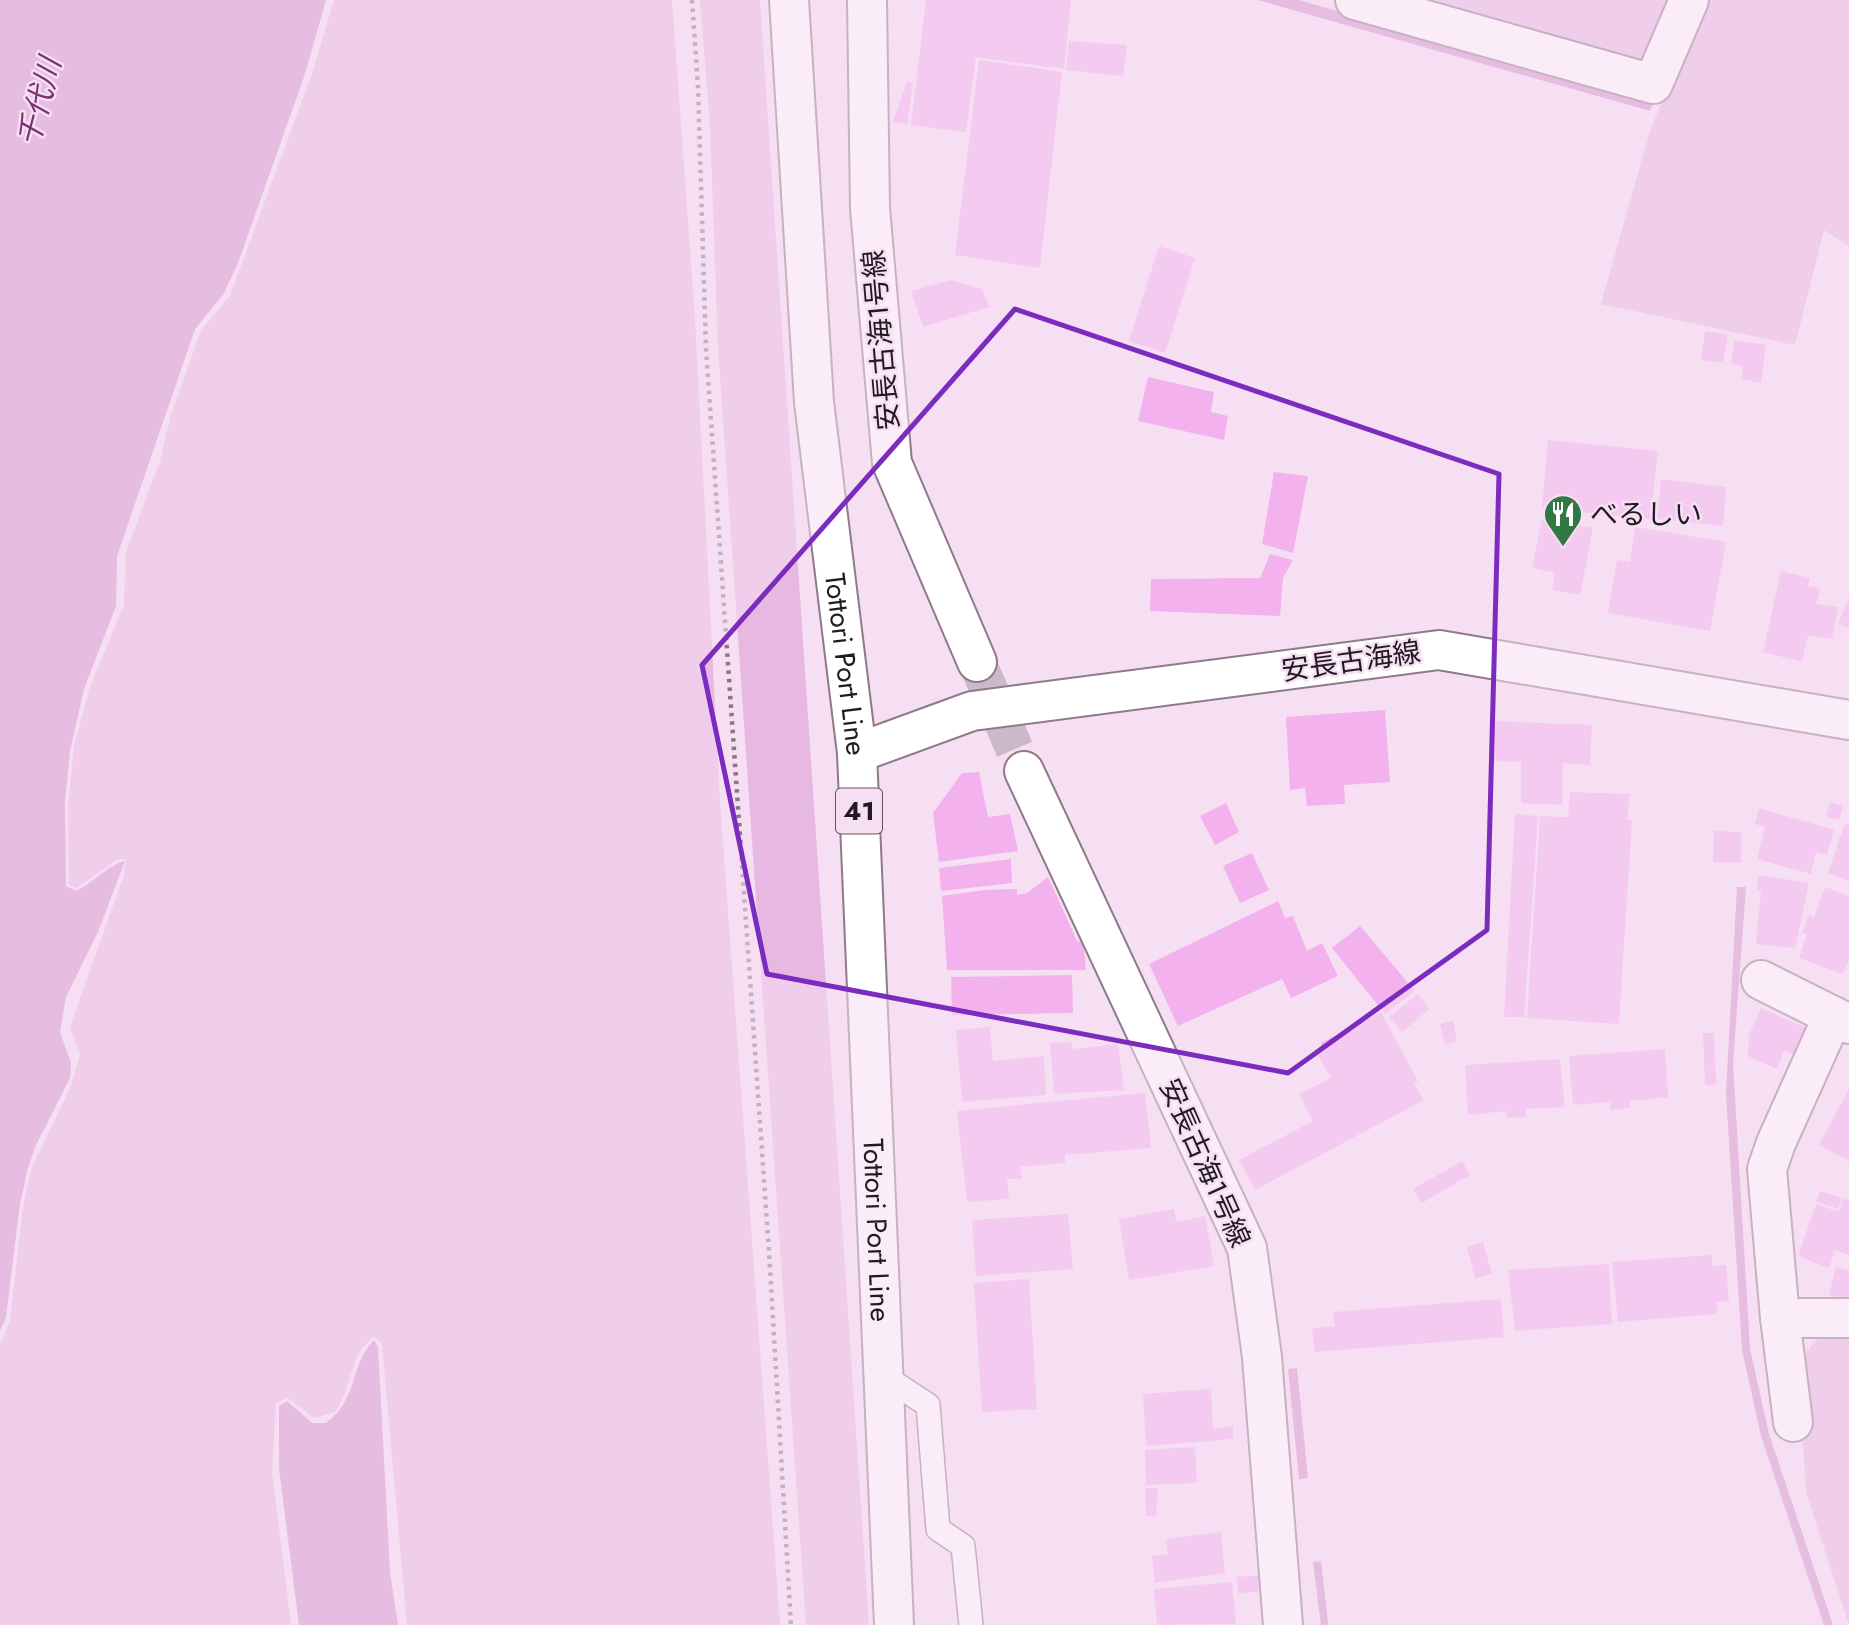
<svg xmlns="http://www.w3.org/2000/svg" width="1849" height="1625" viewBox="0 0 1849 1625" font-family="Jost,'Noto Sans JP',sans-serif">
<rect width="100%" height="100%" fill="#f6dff3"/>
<g fill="#e7b8e2">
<path d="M334 0H672L695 318 720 802 780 1625H407L382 1344 374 1337C348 1354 353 1388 335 1412L314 1418 288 1398 276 1403 272 1471 291 1625H0V1345L10 1320 23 1206 32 1167 71 1086 80 1055 70 1027 124 875 126 860 118 859 76 888 69 885 68 806 74 746 89 690 124 605 126 552 160 461 171 415 201 330 230 296 313 71Z"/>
<path d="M700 0H760L869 1625H806L718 347 710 125Z"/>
<path d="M1388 0H1679L1647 72Z"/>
<path d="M1703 0H1849V246L1824 230 1795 345 1601 304 1650 131Z"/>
<path d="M1849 1334V1625L1806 1492 1798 1360 1821 1336Z"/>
</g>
<g fill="#d293cc">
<path d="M0 0H326L305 74 238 263 223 295 195 329 117 556 116 606 84 689 70 751 65 802 66 886 76 891C91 884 113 862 125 861L98 932 66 997 60 1032 71 1063 70 1078 36 1145 28 1168 20 1204 6 1317 0 1331Z"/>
<path d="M1258 0H1299L1653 102 1650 111Z"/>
<path d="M1737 887H1746L1733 1064 1750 1349 1769 1434 1833 1625H1824L1761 1436 1742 1350 1726 1093Z"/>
<path d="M374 1340 378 1347 390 1572 398 1625H299L279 1469V1406L287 1401 312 1423H326C359 1399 349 1366 374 1340Z"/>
<path d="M1297 1368 1308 1478 1299 1479 1288 1369Z"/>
<path d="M1321 1561 1328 1622 1329 1625H1321L1313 1562Z"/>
</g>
<g fill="#f3b2ed">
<path d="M926 0H1071L1064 69 976 57 966 132 911 125Z"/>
<path d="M1069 41 1127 45 1123 76 1066 70Z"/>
<path d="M979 60 1062 72 1040 268 955 255Z"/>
<path d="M907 81 913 83 907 124 893 122Z"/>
<path d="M1159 246 1195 258 1165 353 1129 341Z"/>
<path d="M951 280 982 289 989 307 923 327 911 291Z"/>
<path d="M1705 331 1728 334 1723 363 1701 360Z"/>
<path d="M1735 340 1766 345 1761 383 1741 379 1743 366 1731 364Z"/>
<path d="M1148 377 1214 392 1211 412 1228 416 1224 440 1138 421Z"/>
<path d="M1548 440 1658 451 1650 519 1542 508Z"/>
<path d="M1274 472 1308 476 1293 553 1262 544Z"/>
<path d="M1661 479 1726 487 1723 526 1657 519Z"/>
<path d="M1542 519 1593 528 1580 595 1552 590 1555 573 1532 568Z"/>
<path d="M1635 527 1726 542 1710 631 1608 613 1617 560 1630 562Z"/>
<path d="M1270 554 1293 560 1283 578 1280 616 1150 611 1151 579 1260 578Z"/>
<path d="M1781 571 1810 578 1808 586 1820 588 1816 604 1838 607 1832 639 1808 635 1802 662 1763 652Z"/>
<path d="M1849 597V628L1838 624Z"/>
<path d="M1385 710 1390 782 1344 785 1345 804 1307 806 1305 788 1290 790 1286 717Z"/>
<path d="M1494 721 1592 725 1590 765 1563 763 1562 805 1521 803V762L1493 761Z"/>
<path d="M979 772 988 817 1010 814 1018 851 939 862 933 813 962 773Z"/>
<path d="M1570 792 1630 794 1627 820H1632L1619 1024 1527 1018 1540 816 1568 817Z"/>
<path d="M1830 802 1843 806 1839 820 1826 816Z"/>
<path d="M1226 803 1239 832 1215 845 1200 816Z"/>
<path d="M1759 808 1834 830 1827 855 1816 852 1811 874 1757 859 1765 827 1755 824Z"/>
<path d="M1515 814 1538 816 1524 1017H1504Z"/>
<path d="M1845 823 1849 825V881L1828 873Z"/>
<path d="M1714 831 1741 832V863L1713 862Z"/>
<path d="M1252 853 1269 890 1240 903 1223 866Z"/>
<path d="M1011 859 1012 883 941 891 939 868Z"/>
<path d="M1759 875 1809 883 1795 948 1756 944 1761 891 1757 890Z"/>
<path d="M1048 877 1077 941H1083L1086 970H947L942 896 984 890 1017 889V895L1027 893Z"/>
<path d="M1825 887 1849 896V959L1843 974 1799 958 1807 934 1802 933 1809 915 1814 918Z"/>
<path d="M1278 901 1285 918 1293 916 1307 951 1322 943 1338 976 1291 998 1282 979 1178 1026 1149 964Z"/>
<path d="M1360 926 1415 991 1385 1014 1332 948Z"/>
<path d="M1072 975 1073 1013 952 1015 951 977Z"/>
<path d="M1418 994 1429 1009 1402 1032 1389 1017Z"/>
<path d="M1761 1008 1809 1029 1796 1056 1784 1051 1777 1069 1748 1056 1749 1035Z"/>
<path d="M1381 1012 1418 1081 1414 1084 1424 1100 1255 1190 1239 1160 1313 1121 1299 1094 1331 1078 1315 1050 1321 1046V1043Z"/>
<path d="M1453 1021 1457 1041 1445 1044 1440 1024Z"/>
<path d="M990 1027 993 1061 1044 1056 1046 1095 962 1102 956 1030Z"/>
<path d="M1703 1033H1714L1716 1084 1705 1085Z"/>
<path d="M1072 1042 1073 1049 1118 1044 1124 1090 1054 1094 1050 1043Z"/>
<path d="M1665 1049 1668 1097 1630 1101V1108L1610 1110V1102L1573 1105 1569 1056Z"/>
<path d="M1560 1059 1565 1107 1526 1109V1117L1507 1118 1506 1111 1468 1115 1465 1065Z"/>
<path d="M1849 1089V1161L1819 1145Z"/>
<path d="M1145 1093 1151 1148 1065 1155V1163L1020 1167 1022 1179H1007L1009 1199 967 1202 957 1111Z"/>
<path d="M1462 1161 1470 1175 1422 1203 1413 1189Z"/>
<path d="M1820 1191 1842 1198 1838 1209 1816 1202Z"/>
<path d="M1844 1198 1849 1200V1255L1835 1250 1829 1268 1798 1256 1816 1204 1839 1212Z"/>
<path d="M1174 1209 1176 1222 1205 1216 1214 1266 1129 1280 1119 1219Z"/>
<path d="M1068 1214 1073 1269 976 1276 972 1220Z"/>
<path d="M1483 1242 1492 1274 1475 1279 1467 1247Z"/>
<path d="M1712 1255V1266L1726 1265 1729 1301 1717 1302V1314L1618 1322 1612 1262Z"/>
<path d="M1609 1264 1612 1324 1515 1331 1508 1270Z"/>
<path d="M1836 1267 1849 1270V1299L1829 1295Z"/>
<path d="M1029 1279 1037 1409 982 1412 974 1283Z"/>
<path d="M1501 1299 1504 1337 1315 1352 1312 1328 1335 1326 1333 1312Z"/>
<path d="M1211 1389 1213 1429 1233 1426V1439L1146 1446 1143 1394Z"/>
<path d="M1195 1447 1197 1483 1146 1485 1145 1450Z"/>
<path d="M1145 1488H1158L1156 1516H1146Z"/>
<path d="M1221 1532 1225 1573 1155 1583 1152 1556 1168 1554 1166 1539Z"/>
<path d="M1265 1575 1266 1591 1238 1593 1237 1577Z"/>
<path d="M1232 1582 1236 1624 1157 1625 1154 1589Z"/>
</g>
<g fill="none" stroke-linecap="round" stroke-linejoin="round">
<path stroke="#cbb8c9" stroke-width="38" stroke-dasharray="38 19" stroke-linecap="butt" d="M977 662 1024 771"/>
<defs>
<path id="lane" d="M882 1375 928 1405 938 1529 963 1546 971 1625"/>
<g id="street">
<path d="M867 0 870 208 892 463 977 662"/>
<path d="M1355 0 1653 84 1689 0"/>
<path d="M1024 771 1247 1248 1262 1357 1283 1625"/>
<path d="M1761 980 1833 1016"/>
<path d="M1849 1024 1833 1016 1776 1143 1767 1169 1780 1318H1849"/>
<path d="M1780 1318 1793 1422"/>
</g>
<path id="secondary" d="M857 753 972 711 1439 650 1849 720"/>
<g id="primary">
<path id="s1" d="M789 0 814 402 857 753 894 1625"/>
</g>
</defs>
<use href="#lane" stroke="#8e7a8b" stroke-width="26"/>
<use href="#street" stroke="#8e7a8b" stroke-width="42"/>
<use href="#secondary" stroke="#8e7a8b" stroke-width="42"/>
<use href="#primary" stroke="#8e7a8b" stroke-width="42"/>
<path stroke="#877885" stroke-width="4.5" stroke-dasharray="3.5 5" stroke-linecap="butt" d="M692 0 698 87 706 349 769 1251 791 1625"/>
<use href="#lane" stroke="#fff" stroke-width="23"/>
<use href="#street" stroke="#fff" stroke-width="38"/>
<use href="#secondary" stroke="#fff" stroke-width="38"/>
<use href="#primary" stroke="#fff" stroke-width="38"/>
</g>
<path d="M0 0H1849V1625H0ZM1015 309 1499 474 1487 930 1288 1073 767 974 702 665Z" fill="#f6dff3" fill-opacity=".55" fill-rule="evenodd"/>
<path fill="none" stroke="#7b2cbf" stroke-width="5" stroke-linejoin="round" d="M1015 309 1499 474 1487 930 1288 1073 767 974 702 665Z"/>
<defs>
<symbol id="restaurant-pin" viewBox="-11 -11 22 30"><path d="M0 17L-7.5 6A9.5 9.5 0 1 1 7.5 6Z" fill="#317844" stroke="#f6dff3"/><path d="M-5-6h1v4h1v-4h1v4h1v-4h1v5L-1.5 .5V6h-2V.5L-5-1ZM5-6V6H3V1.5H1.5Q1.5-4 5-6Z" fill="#fff"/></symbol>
</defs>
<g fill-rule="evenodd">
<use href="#restaurant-pin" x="1541" y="492" width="44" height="60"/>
</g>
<g text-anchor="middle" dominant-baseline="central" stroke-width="5" stroke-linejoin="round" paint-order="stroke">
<rect fill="#f6dff3" stroke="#61555f" stroke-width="2" x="836" y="788.5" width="46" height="45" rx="5"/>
<g font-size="26" font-weight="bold" fill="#211a20">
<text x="859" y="811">41</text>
</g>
<g font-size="28" fill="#211a20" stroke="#f6dff3">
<text transform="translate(881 340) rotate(-95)">安長古海1号線</text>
<text transform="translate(1351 661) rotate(-8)">安長古海線</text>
<text stroke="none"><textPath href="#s1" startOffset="667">Tottori Port Line</textPath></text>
<text transform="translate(1205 1163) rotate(66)">安長古海1号線</text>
<text stroke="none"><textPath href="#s1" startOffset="1234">Tottori Port Line</textPath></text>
</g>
<g font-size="28" fill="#211a20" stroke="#f6dff3" text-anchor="start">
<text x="1590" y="514">べるしい</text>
</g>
<g font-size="30" font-style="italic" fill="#7c3177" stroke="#f6dff3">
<text transform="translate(39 102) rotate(-75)">千代川</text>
</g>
</g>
</svg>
